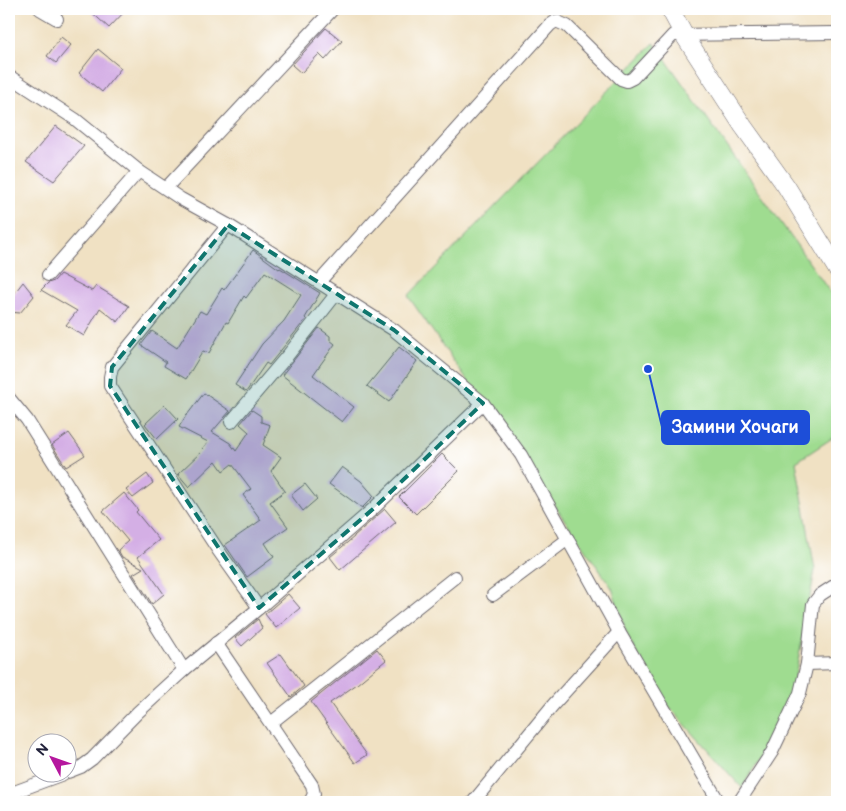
<svg xmlns="http://www.w3.org/2000/svg" width="846" height="811" viewBox="0 0 846 811" font-family="'Balsamiq Sans',sans-serif">
<rect width="100%" height="100%" fill="#fff"/>
<filter id="ink" filterUnits="userSpaceOnUse"><feTurbulence type="fractalNoise" baseFrequency=".02" numOctaves="2"/><feDisplacementMap in="SourceGraphic" scale="10" xChannelSelector="R" yChannelSelector="G"/><feConvolveMatrix kernelMatrix="1 2 1 2 8 2 1 2 1" color-interpolation-filters="sRGB"/></filter>
<filter id="wash" filterUnits="userSpaceOnUse"><feTurbulence type="fractalNoise" baseFrequency=".0096" numOctaves="4" result="noise"/><feDisplacementMap in="SourceGraphic" scale="20" xChannelSelector="R" yChannelSelector="G"/><feGaussianBlur stdDeviation="1.12" result="paint"/><feColorMatrix in="noise" values="0 0 0 0 0 0 0 0 0 0 0 0 0 0 0 0 0 1.4 0 .05"/><feComposite in="paint" operator="in"/></filter>
<g filter="url(#wash)">
<rect width="100%" height="100%" fill="#f0e1c3"/>
<path fill="#9fdc90" stroke="#607f66" d="M654 43 837 302V435L796 462 815 570 789 709 742 788 665 702 628 638 612 588 408 296Z"/>
<g id="blocks">
<g fill="#d4afe5">
<path d="M88 9H127L109 28Z"/>
<path d="M326 28 342 41 325 60 319 54 301 73 292 65Z"/>
<path d="M61 37 71 45 56 63 47 56Z"/>
<path d="M98 49 121 68 102 92 79 73Z"/>
<path d="M56 126 84 146 54 181 26 162Z"/>
<path d="M253 250 279 269 280 268 320 293 305 318 306 319 269 365 266 363 246 392 235 385 262 344 284 321 301 295 265 272 246 298 244 296 228 323 226 322 209 353 203 351 186 379 164 366 166 362 141 345 152 331 177 348 200 311 206 314 222 288 224 290Z"/>
<path d="M60 274 92 291 96 286 129 306 118 322 100 308 84 336 66 325 77 311 41 290 48 283 54 281Z"/>
<path d="M23 282 34 296 20 313 9 312V300Z"/>
<path d="M319 328 330 336V340L335 344 313 375 354 407 342 422 282 375Z"/>
<path d="M399 347 417 361 389 402 367 386Z"/>
<path d="M204 393 230 411 212 432 230 443 236 451 249 432 240 424 252 410 261 416V422L270 425 263 445 281 457 271 471 285 491 270 502 288 527 265 543 274 557 247 577 225 545 261 520 243 495 251 489 232 464 223 471 216 461 189 487 178 474 203 450 202 449 208 442 179 427 187 414V415Z"/>
<path d="M165 405 178 419 157 439 145 424Z"/>
<path d="M69 433 85 455 66 467 52 445Z"/>
<path d="M442 454 459 471 416 514 399 497Z"/>
<path d="M342 467 361 481 374 496 362 508 329 484Z"/>
<path d="M147 474 153 483 133 498 126 490Z"/>
<path d="M305 484 317 499 303 511 291 495Z"/>
<path d="M124 493 138 510 136 512 159 540 138 557 164 594 152 604 133 574 143 568 122 557 118 550 128 541 103 511Z"/>
<path d="M385 509 396 522 340 570 330 557 354 537V536Z"/>
<path d="M288 594 300 608 276 628 265 614Z"/>
<path d="M258 619 262 628 242 646 235 638Z"/>
<path d="M377 649 386 660 357 684 330 703 367 755 355 763 311 702Z"/>
<path d="M281 654 304 686 291 697 267 663Z"/>
</g>
</g>
</g>
<g filter="url(#ink)">
<use href="#blocks" fill-opacity="0" stroke="#6a656b" stroke-width="1"/>
<g fill="none" stroke-linecap="round" stroke-linejoin="round">
<defs>
<g id="street">
<path d="M40 9 57 19"/>
<path d="M9 76 75 119 139 171 181 199 228 225 394 330 483 403 521 455 619 632 719 802"/>
<path d="M166 188 333 9"/>
<path d="M228 225 112 367 110 377V386L218 550 259 608"/>
<path d="M48 275 139 171"/>
<path d="M319 282 550 25 556 21 567 26 621 79 627 81 633 78 673 35 837 33"/>
<path d="M9 398 27 420 184 670"/>
<path d="M231 422 288 355 337 293"/>
<path d="M493 595 568 539"/>
<path d="M216 643 312 785 314 794 310 802"/>
<path d="M807 664 837 663"/>
<path d="M271 723 455 577"/>
<path d="M68 772 81 767 92 759 138 712 184 670 259 608 373 509 483 403"/>
<path d="M9 794 63 774"/>
<path d="M473 802 553 705 619 632"/>
<path d="M739 802 772 752 800 693 807 664 813 604 820 595 837 584"/>
</g>
<path id="secondary" d="M670 9 684 35 743 126 786 186 837 269"/>
</defs>
<use href="#street" stroke="#6a656b" stroke-width="14"/>
<use href="#secondary" stroke="#6a656b" stroke-width="19"/>
<use href="#street" stroke="#fff" stroke-width="12"/>
<use href="#secondary" stroke="#fff" stroke-width="18"/>
</g>
</g>
<path fill="#0f766e" fill-opacity="0.2" stroke="#0f766e" stroke-width="4" stroke-dasharray="10 6" stroke-linejoin="round" d="M228 225 394 330 483 403 373 509 259 608 110 386 112 367Z"/>
<path fill="none" stroke="#1d4ed8" stroke-width="2" d="M648 369L662 427"/>
<circle fill="#1d4ed8" stroke="#fff" stroke-width="2" cx="648" cy="369" r="5"/>
<rect fill="#1d4ed8" stroke="#1d4ed8" stroke-width="2" x="662" y="411" width="147" height="33" rx="5"/>
<g font-size="18" text-anchor="middle" font-weight="bold" fill="#fff">
<text x="735" y="433">Замини Хочаги</text>
</g>
<rect width="846" height="811" fill="none" stroke="#fff" stroke-width="30"/>
<g transform="translate(52 758) rotate(311)"><circle r="24" fill="#ffffff" stroke="#a7a7b1"/>
<path d="M0-4L9 19L0 12L-9 19Z" fill="#b5179e"/>
<text y="-8" font-size="14" font-weight="bold" text-anchor="middle" fill="#22223b">N</text>
</g>
</svg>
